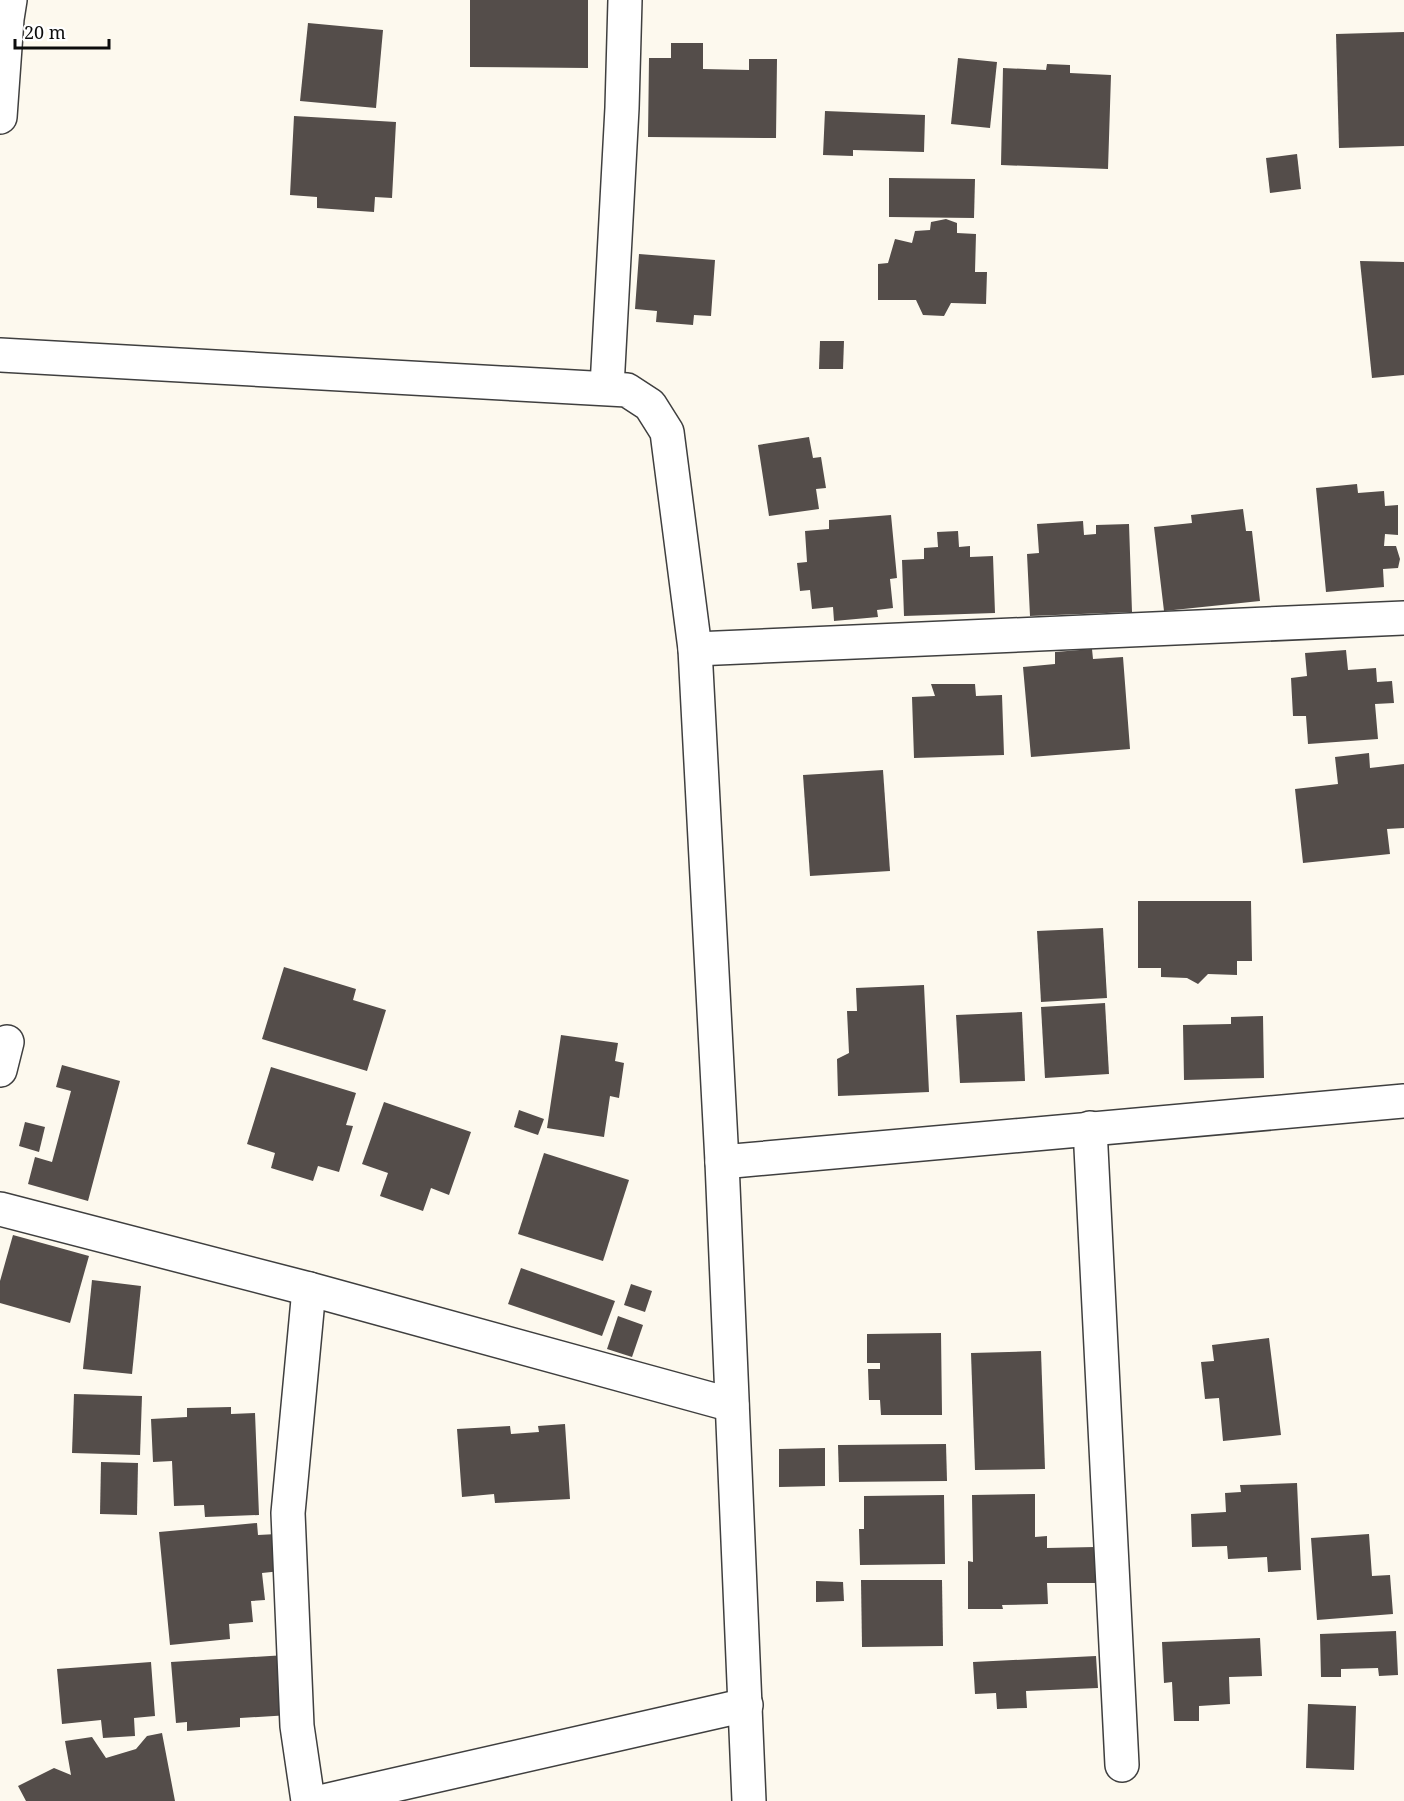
<svg xmlns="http://www.w3.org/2000/svg" width="1404" height="1801" viewBox="0 0 1404 1801" font-family="'Noto Serif',serif">
<rect width="100%" height="100%" fill="#fdf9ee"/>
<g fill="#544d4a">
<path d="M470 0H588V68L470 67Z"/>
<path d="M308 23 383 30 376 108 300 101Z"/>
<path d="M1404 32V146L1339 148 1336 34Z"/>
<path d="M671 43H703V69L749 70V59H777L776 138 648 137 649 58H671Z"/>
<path d="M958 58 997 62 990 128 951 124Z"/>
<path d="M1047 64 1070 65V73L1111 75 1108 169 1001 165 1003 68 1046 70Z"/>
<path d="M825 111 925 115 924 152 853 150V156L823 155Z"/>
<path d="M294 116 396 122 392 198 375 197 374 212 317 208V197L290 195Z"/>
<path d="M1297 154 1301 189 1270 193 1266 158Z"/>
<path d="M889 178 975 179 974 218 889 217Z"/>
<path d="M946 219 957 223V233L976 234 975 272H987L986 304 951 303 944 316 923 315 916 300H878V264L888 263 895 239 912 243 915 231 930 230 931 222Z"/>
<path d="M639 254 715 260 711 316 694 315 693 325 656 322 657 311 635 309Z"/>
<path d="M1360 261 1404 262V375L1372 378Z"/>
<path d="M820 341H844L843 369H819Z"/>
<path d="M809 437 813 458 821 457 826 488 816 489 819 509 769 516 758 445Z"/>
<path d="M1357 484 1358 493 1384 491 1385 506 1398 505V535L1385 534 1384 546H1396L1400 559 1398 568 1383 569 1384 587 1326 592 1316 488Z"/>
<path d="M1243 509 1246 531H1252L1260 601 1164 611 1154 527 1192 523 1191 515Z"/>
<path d="M891 515 897 578 890 579 893 608 877 610 878 617 834 621 833 607 812 609 810 590 800 591 797 563 807 562 805 531 829 529V520Z"/>
<path d="M1083 521 1084 535 1096 534V525L1129 524 1132 612 1030 616 1027 554 1039 553 1037 524Z"/>
<path d="M958 531 959 547 970 546V557L993 556 995 613 904 616 902 560 924 559V548L938 547 937 532Z"/>
<path d="M1092 649 1093 659 1123 657 1130 749 1031 757 1023 667 1055 664V652Z"/>
<path d="M1346 650 1348 670 1376 668 1377 682 1392 681 1394 703 1375 704 1378 739 1308 744 1306 716H1293L1291 678 1307 676 1305 653Z"/>
<path d="M931 684H975L976 696 1002 695 1004 755 914 758 912 697 935 696Z"/>
<path d="M1369 753 1370 768 1404 764V828L1387 829 1390 854 1303 863 1295 789 1338 784 1335 757Z"/>
<path d="M883 770 890 871 810 876 803 775Z"/>
<path d="M1138 901H1251L1252 961H1237V975L1208 974 1198 984 1187 978 1161 977V968H1138Z"/>
<path d="M1103 928 1107 998 1041 1002 1037 931Z"/>
<path d="M284 967 356 989 353 1000 386 1010 367 1071 262 1039Z"/>
<path d="M924 985 929 1092 838 1096 837 1059 849 1053 847 1011H857L856 988Z"/>
<path d="M1105 1003 1109 1074 1045 1078 1041 1007Z"/>
<path d="M1022 1012 1025 1081 960 1083 956 1015Z"/>
<path d="M1263 1016 1264 1078 1184 1080 1183 1025 1231 1024V1017Z"/>
<path d="M561 1035 618 1043 615 1061 624 1063 619 1098 610 1096 604 1137 547 1128Z"/>
<path d="M62 1065 120 1081 88 1201 28 1184 35 1157 52 1162 71 1091 56 1087Z"/>
<path d="M271 1067 356 1093 346 1125 353 1126 339 1172 318 1166 313 1181 271 1168 275 1153 247 1144Z"/>
<path d="M384 1102 471 1132 449 1195 431 1188 423 1211 380 1196 388 1173 362 1164Z"/>
<path d="M519 1110 544 1119 538 1135 514 1127Z"/>
<path d="M25 1122 45 1127 39 1152 19 1146Z"/>
<path d="M544 1153 629 1180 603 1261 518 1234Z"/>
<path d="M13 1235 89 1256 70 1323 0 1303V1281Z"/>
<path d="M521 1268 615 1301 602 1336 508 1304Z"/>
<path d="M92 1280 141 1286 132 1374 83 1369Z"/>
<path d="M631 1284 652 1291 645 1312 624 1305Z"/>
<path d="M618 1316 643 1325 632 1357 607 1349Z"/>
<path d="M941 1333 942 1415H881L880 1400H869L868 1369H880V1363H867V1334Z"/>
<path d="M1269 1338 1281 1435 1223 1441 1219 1398 1205 1399 1201 1362 1214 1361 1212 1345Z"/>
<path d="M1041 1351 1045 1469 975 1470 971 1353Z"/>
<path d="M74 1394 142 1396 140 1455 72 1453Z"/>
<path d="M231 1407V1414L255 1413 259 1515 205 1517 204 1505 174 1506 172 1461 153 1462 151 1419 187 1417V1408Z"/>
<path d="M565 1424 570 1499 495 1503 494 1494 462 1497 457 1429 510 1426 511 1434 539 1432 538 1426Z"/>
<path d="M946 1444 947 1481 839 1482 838 1445Z"/>
<path d="M825 1448V1486L779 1487V1449Z"/>
<path d="M101 1462 138 1463 137 1515 100 1514Z"/>
<path d="M1297 1483 1301 1570 1268 1572 1267 1557 1228 1559 1227 1546 1192 1547 1191 1514 1226 1512 1225 1493 1241 1492 1240 1485Z"/>
<path d="M1035 1494V1537L1047 1536V1548L1095 1547V1583H1047L1048 1604 1002 1605 1003 1609H968V1561L973 1562 972 1495Z"/>
<path d="M944 1495 945 1564 860 1565 859 1529H864V1496Z"/>
<path d="M257 1523 258 1535 277 1534 281 1571 262 1573 265 1600 251 1601 253 1622 229 1624 230 1639 170 1645 159 1532Z"/>
<path d="M1369 1534 1372 1576 1390 1575 1393 1614 1317 1620 1311 1538Z"/>
<path d="M861 1580H942L943 1646 862 1647Z"/>
<path d="M816 1581 843 1582 844 1601 816 1602Z"/>
<path d="M1396 1631 1398 1675 1379 1676 1378 1668 1341 1669V1677H1321L1320 1634Z"/>
<path d="M1260 1638 1262 1676 1229 1677 1230 1704 1199 1706V1721H1174L1172 1682 1164 1683 1162 1642Z"/>
<path d="M286 1655 290 1715 240 1718V1727L187 1731V1722L176 1723 171 1662Z"/>
<path d="M1096 1656 1098 1688 1026 1691 1027 1708 997 1709 996 1693 975 1694 973 1662Z"/>
<path d="M151 1662 155 1716 134 1718 135 1736 103 1738 101 1720 62 1724 57 1669Z"/>
<path d="M1308 1704 1356 1706 1354 1770 1306 1768Z"/>
<path d="M162 1733 175 1801H26L18 1786 54 1768 71 1775 65 1741 92 1737 106 1758 136 1749 147 1736Z"/>
</g>
<g fill="none" stroke-linecap="round" stroke-linejoin="round">
<defs>
<g id="minor">
<path d="M0 117 7 19 10 0"/>
<path d="M0 355 627 390 650 405 667 432 695 649 722 1162 749 1801"/>
<path d="M607 387 622 108 625 0"/>
<path d="M695 649 1404 618"/>
<path d="M0 1070 7 1042"/>
<path d="M1090 1128 1122 1765"/>
<path d="M722 1162 1404 1101"/>
<path d="M0 1209 309 1289 732 1405"/>
<path d="M308 1801 297 1726 288 1513 309 1289"/>
<path d="M324 1801 746 1705"/>
</g>
</defs>
<use href="#minor" stroke="#3f3f3f" stroke-width="36"/>
<use href="#minor" stroke="#fff" stroke-width="33"/>
</g>
<path d="M15 39v9h94v-9" fill="none" stroke="#0c0c0c" stroke-width="3"/>
<text x="24" y="39" font-size="18" fill="#0c0c0c" stroke="#ffffff" stroke-width="4.5" paint-order="stroke">20 m</text>
</svg>
